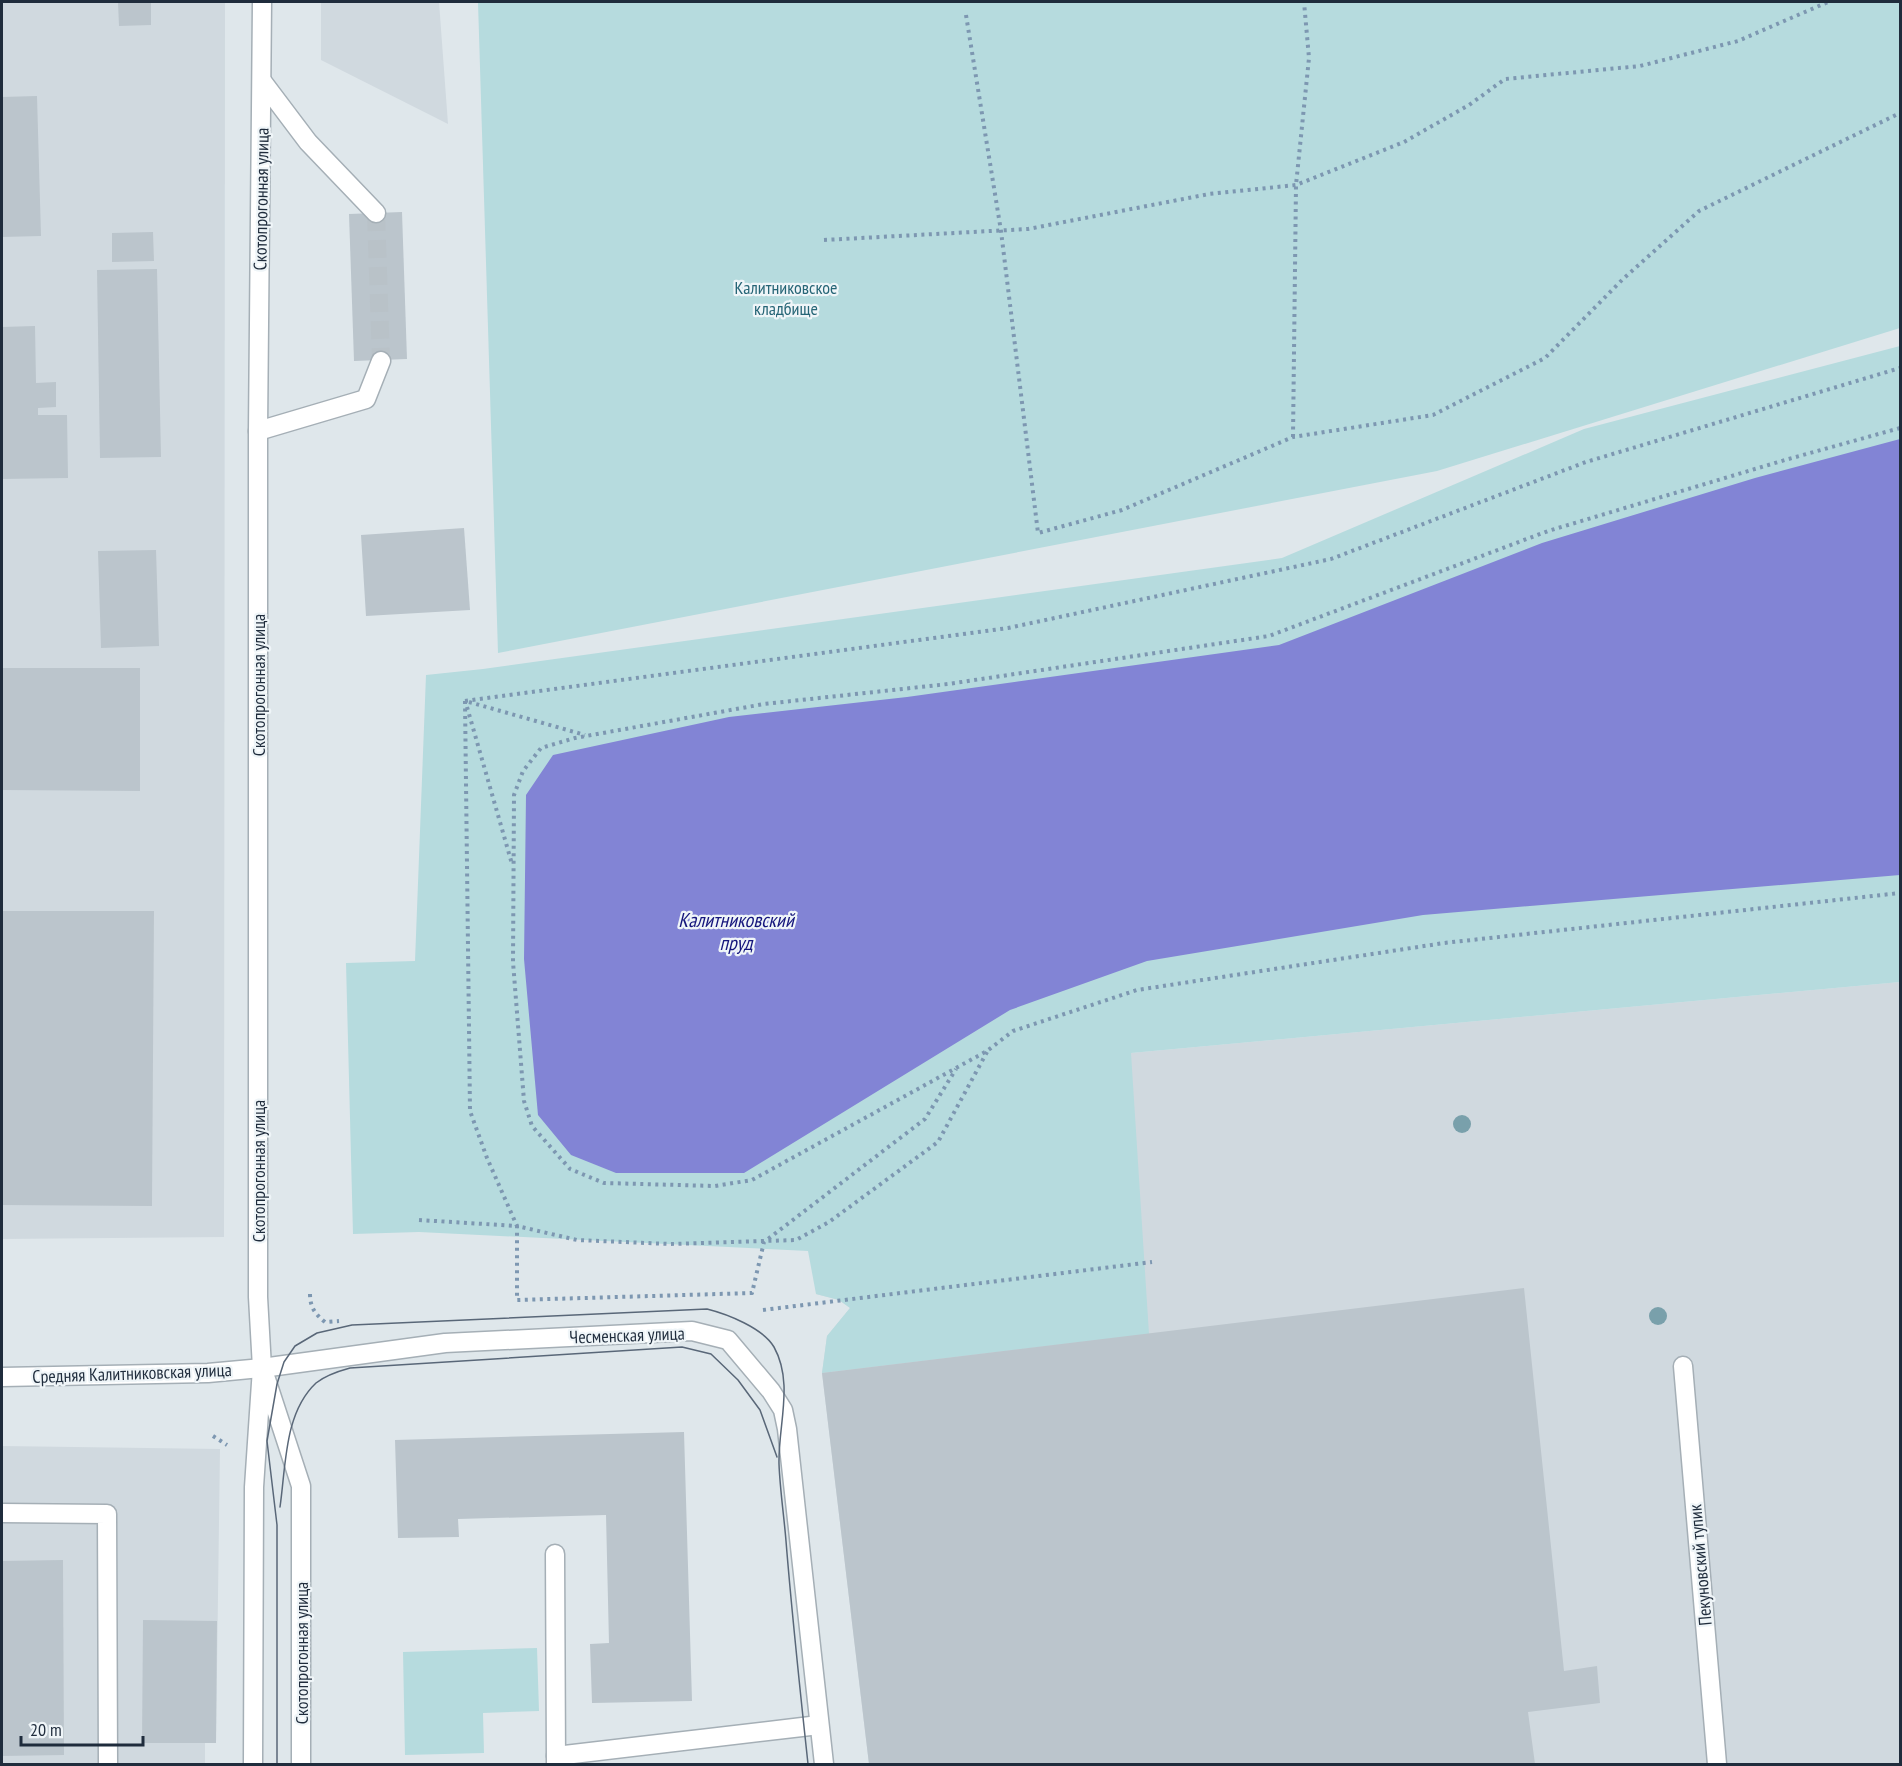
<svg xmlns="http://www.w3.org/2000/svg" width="1902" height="1766" viewBox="0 0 1902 1766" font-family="'PT Sans Narrow',sans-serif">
<rect width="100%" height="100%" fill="#dfe7eb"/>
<g fill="#d0d9df">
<path d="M2 2H225L224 1237 2 1239Z"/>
<path d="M321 2H439L448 124 321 60Z"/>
<path d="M1900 982V1764H869L822 1373 827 1336 850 1308 839 1300 816 1294 1131 1053Z"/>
<path d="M2 1446 220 1449 216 1743H205V1764H2Z"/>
</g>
<g fill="#b6dbde">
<path d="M478 2H1900V328L1437 471 498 653Z"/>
<path d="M1900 346V982L1131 1053 1149 1334 822 1373 827 1336 850 1308 839 1300 816 1294 808 1251 419 1232 353 1234 346 963 415 961 426 675 483 669 1282 558 1584 429Z"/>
<path d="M537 1648 539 1711 483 1713 484 1753 405 1755 403 1652Z"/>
</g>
<path fill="#8284d5" d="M1900 439V875L1423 915 1147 961 1010 1010 744 1173H616L571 1155 538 1115 524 959 526 795 553 755 729 717 907 697 1279 645 1542 543 1755 478Z"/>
<g fill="#bbc5cc">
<path d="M118 2H151V25L119 26Z"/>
<path d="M37 96 41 236 2 237V97Z"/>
<path d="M402 212 407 359 354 361 349 214Z"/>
<path d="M153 232 154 261 112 262V233Z"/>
<path d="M157 269 161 457 100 458 97 270Z"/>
<path d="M35 326 36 383 56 382V407L38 408V415H67L68 478 2 479V327Z"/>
<path d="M464 528 470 610 366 616 361 535Z"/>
<path d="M156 550 159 646 101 648 98 551Z"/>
<path d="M2 668H140V791L2 790Z"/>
<path d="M2 911H154L152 1206 2 1205Z"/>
<path d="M1524 1288 1564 1671 1597 1666 1600 1703 1528 1712 1535 1764H869L822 1373Z"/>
<path d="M684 1432 692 1701 592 1703 590 1644 609 1643 606 1515 458 1519 459 1537 398 1538 395 1440Z"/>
<path d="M63 1560 64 1755 2 1756V1561Z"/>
<path d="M143 1620 217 1621 216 1743H142Z"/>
</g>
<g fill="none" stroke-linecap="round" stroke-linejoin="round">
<path stroke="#b9c2c8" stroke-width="18" stroke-dasharray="18 9" stroke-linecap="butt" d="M376 213 381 361"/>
<defs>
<g id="minor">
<path d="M262 81 308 142 376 213"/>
<path d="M258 431 366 399 381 361"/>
<path d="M1683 1366 1717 1764"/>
<path d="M265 1376 301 1486V1764"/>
<path d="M2 1377 208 1373 262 1368 445 1343 692 1331 728 1340 771 1391 783 1410 787 1429 824 1764"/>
<path d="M2 1513 107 1514 108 1764"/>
<path d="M555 1554 556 1764"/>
<path d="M556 1756 819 1725"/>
<path d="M253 1764 254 1487 262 1368 258 1297V431L262 2"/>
</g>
</defs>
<use href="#minor" stroke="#a5afb6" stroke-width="21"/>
<g stroke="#7d97b1" stroke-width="4" stroke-dasharray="3 4.5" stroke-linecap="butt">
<path d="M966 15 1001 231 1038 533 1122 510 1293 437 1433 415 1545 358 1623 279 1699 211 1900 113"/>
<path d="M824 240 1028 229 1209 194 1296 185 1404 142 1469 105 1505 79 1640 66 1738 41 1828 2"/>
<path d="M1900 428 1785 460 1548 531 1269 636 948 684 764 704 575 738 541 748 523 771 514 795 513 962 524 1101 532 1126 570 1169 604 1183 715 1186 752 1180 987 1051 1013 1031 1137 990 1444 943 1900 893"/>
<path d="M1293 437 1296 185 1309 58 1304 2"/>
<path d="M465 701 1008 628 1331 559 1586 462 1900 368"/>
<path d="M465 701 470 1111 487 1158 517 1226 577 1240 670 1244 796 1240 829 1222 938 1142 987 1052"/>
<path d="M469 702 585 735"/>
<path d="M467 707 512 864"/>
<path d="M419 1220 517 1226V1300L752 1293 764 1242 925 1119 956 1069"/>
<path d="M310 1294C310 1307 315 1314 325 1322L339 1321"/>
<path d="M763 1310 1152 1262"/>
<path d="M213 1436 227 1445"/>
</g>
<use href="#minor" stroke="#fff" stroke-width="18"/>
<g stroke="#596778" stroke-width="1.5">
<path d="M280 1507C286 1466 284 1413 316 1383 326 1375 339 1371 350 1368L682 1347 711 1354 738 1380 760 1410 777 1457"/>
<path d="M277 1764V1525L267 1441 277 1384 284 1362 295 1346 317 1333 352 1325 707 1309C727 1314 763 1328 774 1347 794 1383 778 1425 779 1464 780 1490 784 1516 786 1541 792 1616 800 1690 808 1764"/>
</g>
</g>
<g fill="#79a0ab">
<circle cx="1462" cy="1124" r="9"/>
<circle cx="1658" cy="1316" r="9"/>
</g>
<g text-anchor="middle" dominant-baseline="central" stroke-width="4.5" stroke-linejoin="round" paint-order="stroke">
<g font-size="18" fill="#1f2c3c" stroke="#eff5f8">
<text transform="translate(261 199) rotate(-89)">Скотопрогонная улица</text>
<text transform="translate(258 685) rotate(-90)">Скотопрогонная улица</text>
<text transform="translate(258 1171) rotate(-90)">Скотопрогонная улица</text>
<text transform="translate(627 1335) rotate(-2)">Чесменская улица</text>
<text transform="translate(132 1373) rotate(-2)">Средняя Калитниковская улица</text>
<text transform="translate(1700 1565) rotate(-95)">Пекуновский тупик</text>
<text transform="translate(301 1653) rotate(-90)">Скотопрогонная улица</text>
</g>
<g font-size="18" fill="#266576" stroke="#eff5f8">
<text x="786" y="287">Калитниковское<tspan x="786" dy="21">кладбище</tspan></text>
</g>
<g font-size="20" font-style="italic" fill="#15167c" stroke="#eff5f8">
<text x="736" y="920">Калитниковский<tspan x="736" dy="23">пруд</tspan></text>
</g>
</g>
<rect width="1902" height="1766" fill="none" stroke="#1f2c3c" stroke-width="6"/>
<path d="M21 1736v9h122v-9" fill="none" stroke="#1f2c3c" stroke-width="3"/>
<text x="30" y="1736" font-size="18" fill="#1f2c3c" stroke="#eff5f8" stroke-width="4.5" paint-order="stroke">20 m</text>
</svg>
